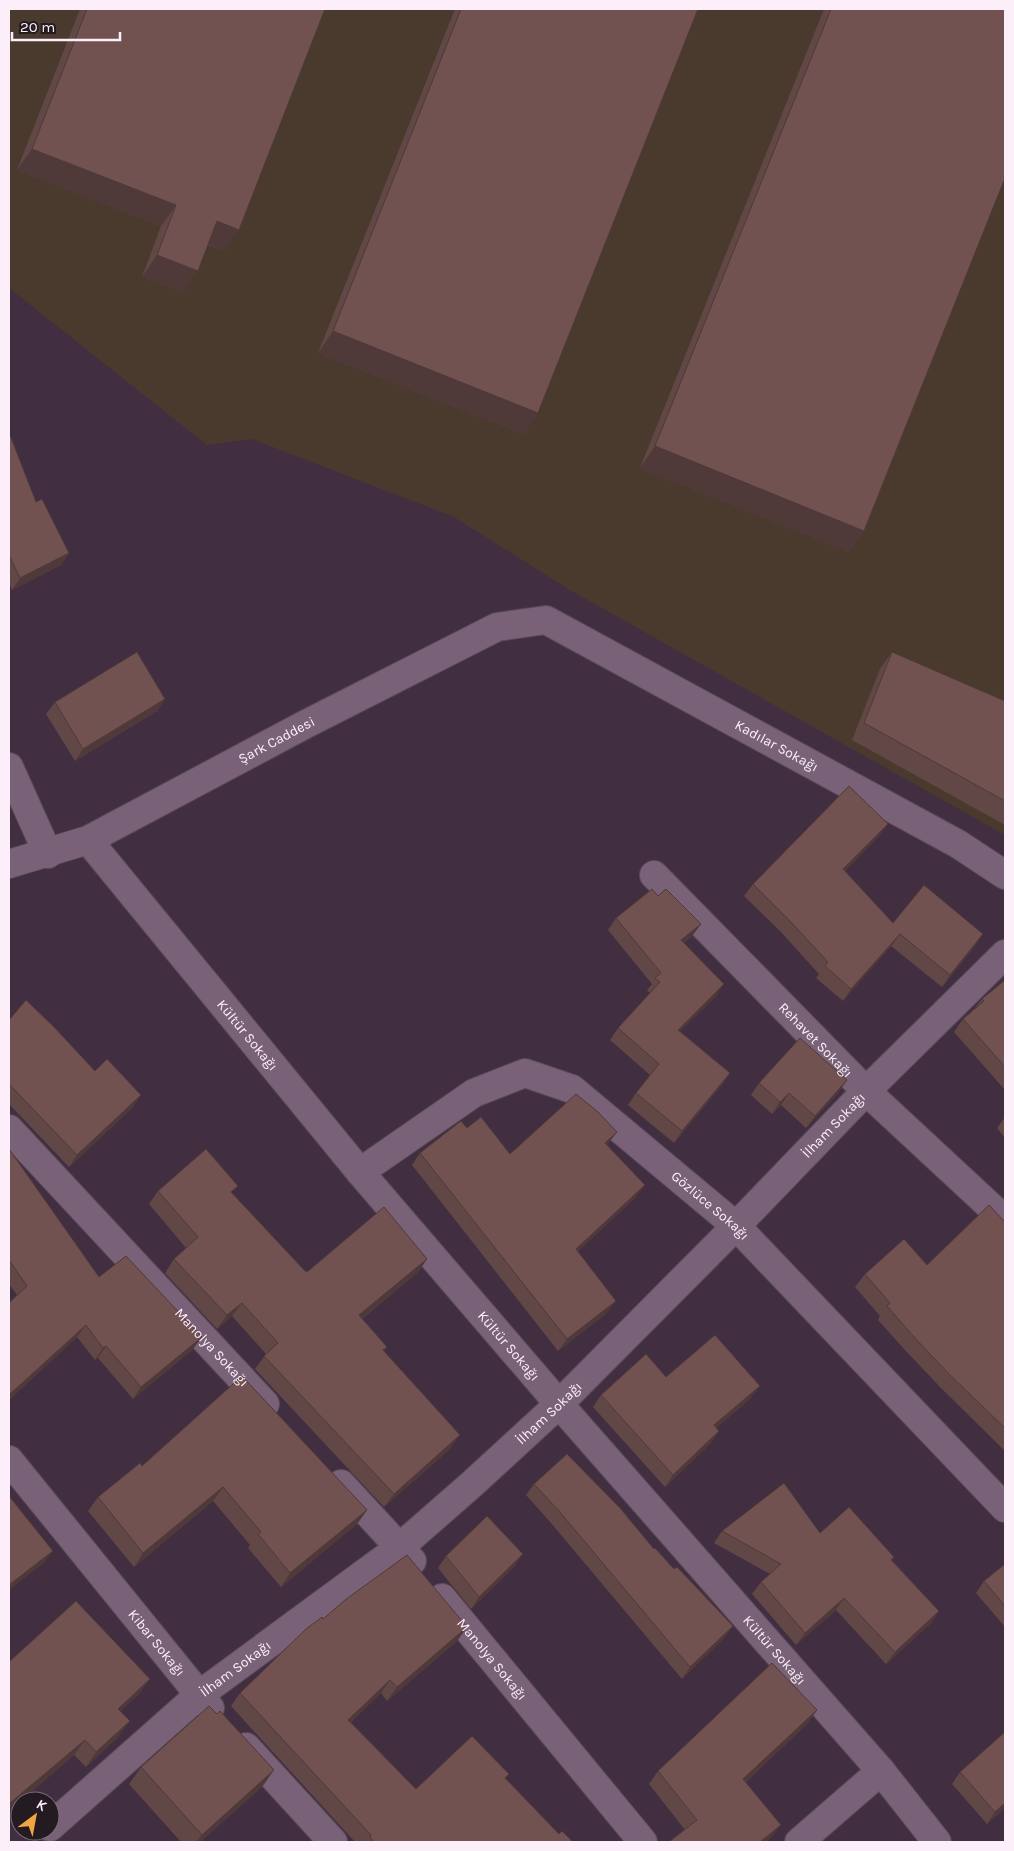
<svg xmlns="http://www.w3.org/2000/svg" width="1014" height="1851" viewBox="0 0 1014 1851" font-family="Karla,sans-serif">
<rect width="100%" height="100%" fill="#422e41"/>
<path fill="#4a3a2e" d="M9 9H1005V835L570 590 454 517 252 439 207 445 9 288Z"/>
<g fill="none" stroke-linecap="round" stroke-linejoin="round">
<defs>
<g id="minor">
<path d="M9 767 48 854"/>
<path id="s1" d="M88 840 360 1172 559 1404 881 1771 937 1842"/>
<path id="s2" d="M9 864 88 840 306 724 497 627 546 620 958 844 1005 875"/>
<path id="s3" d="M654 875 866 1091 1005 1220"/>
<path id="s4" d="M9 1129 265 1404"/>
<path id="s5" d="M360 1172 474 1093 525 1073 572 1089 736 1226 1005 1508"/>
<path id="s6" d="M9 1460 210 1708"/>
<path d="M341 1484 412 1561"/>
<path id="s7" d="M442 1598 643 1842"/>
<path d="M246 1747 333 1842"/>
<path id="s8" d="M50 1827 199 1695 400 1547 472 1484 559 1404 736 1226 866 1091 1005 954"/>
<path d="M799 1842 881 1771"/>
</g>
</defs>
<use href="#minor" stroke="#5b4a5a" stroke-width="30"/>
<use href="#minor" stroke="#796277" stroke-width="28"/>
</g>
<g fill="#614746">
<path d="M80 9H325L224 251 208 245 183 292 142 277 161 226 17 170Z"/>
<path d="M455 9H698L538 413 523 434 318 353Z"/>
<path d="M824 9H1005L864 531 849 552 640 468Z"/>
<path d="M9 435 36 502 69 553 61 565 12 590 9 583Z"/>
<path d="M892 652 1005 701V825L852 740 880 669Z"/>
<path d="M165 699 157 711 75 761 46 714 55 702Z"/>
<path d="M880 835 845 871 893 923 975 946 942 987 891 946 843 1001 816 978 819 974 780 931 744 896 753 884Z"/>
<path d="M658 896 701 924 692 936 684 943 716 996 680 1031 730 1073 722 1085 674 1143 628 1105 636 1093 650 1075 610 1040 618 1028 650 993 647 990 652 984 608 930 616 918Z"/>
<path d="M1005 980V1090L954 1032 963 1019 974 1009 982 999Z"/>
<path d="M9 1020 95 1071 133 1107 69 1167 9 1104Z"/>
<path d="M759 1083 839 1092 806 1128 781 1105 772 1114 751 1095Z"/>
<path d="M1005 1117V1138L997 1128Z"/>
<path d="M608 1145 636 1197 578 1251 607 1313 558 1351 412 1165 420 1153 510 1154Z"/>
<path d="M9 1149 99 1277 193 1349 133 1399 98 1358 95 1360 77 1337 9 1400V1303L17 1295 9 1284Z"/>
<path d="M158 1191 233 1194 305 1271 427 1259 418 1272 362 1319 387 1347 384 1351 450 1449 384 1507 255 1369 266 1354 232 1316 217 1329 165 1273 174 1259 186 1248 149 1204Z"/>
<path d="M1005 1222V1451L941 1388 905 1350 878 1320 880 1316 855 1287 865 1274 927 1265Z"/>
<path d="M666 1377 751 1398 716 1428 719 1431 711 1443 665 1487 593 1407 601 1395Z"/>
<path d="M142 1466 367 1510 357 1524 281 1587 248 1548 250 1545 213 1501 134 1567 88 1511 98 1497Z"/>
<path d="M534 1484 654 1549 725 1637 682 1679 551 1523 526 1495Z"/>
<path d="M722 1531 820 1533 892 1560 939 1611 931 1623 886 1664 836 1610 796 1645 752 1594 761 1582 770 1574 714 1543Z"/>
<path d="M446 1556 515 1566 471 1609 438 1568Z"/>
<path d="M1005 1564V1627L976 1593 984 1581Z"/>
<path d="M323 1619 467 1627 457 1641 387 1701 381 1693 351 1722 416 1789 506 1779 559 1834 573 1842H355L231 1706 240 1693Z"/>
<path d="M9 1660 10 1661 139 1694 120 1711 119 1736 86 1767 74 1755 9 1811Z"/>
<path d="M817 1710 807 1724 746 1782 771 1838 685 1830 649 1784 658 1771Z"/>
<path d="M141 1767 262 1787 200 1842H181L129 1784Z"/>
<path d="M960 1772 1005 1808 987 1824 952 1784Z"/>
</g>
<g fill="#4f3939">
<path d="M32 149 176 205 161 226 17 170Z"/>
<path d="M217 221 239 230 224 251 202 242Z"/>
<path d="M157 255 198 271 183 292 142 277Z"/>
<path d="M333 331 538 413 523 434 318 353Z"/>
<path d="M655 446 864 531 849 552 640 468Z"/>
<path d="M69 553 61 565 12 590 20 578Z"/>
<path d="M165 699 157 711 75 761 83 749Z"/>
<path d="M888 824 880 835 835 881 843 869Z"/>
<path d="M701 924 692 936 673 952 681 940Z"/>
<path d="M900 934 891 946 843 1001 851 989Z"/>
<path d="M983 934 975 946 942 987 950 975Z"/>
<path d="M724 984 716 996 669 1042 678 1030Z"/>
<path d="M730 1073 722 1085 674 1143 682 1131Z"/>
<path d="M847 1080 839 1092 806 1128 815 1116Z"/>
<path d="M789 1093 781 1105 772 1114 780 1102Z"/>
<path d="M141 1095 133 1107 69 1167 77 1155Z"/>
<path d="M617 1132 608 1144 597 1154 605 1143Z"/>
<path d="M645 1185 636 1197 568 1261 576 1249Z"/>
<path d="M427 1259 418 1272 349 1329 359 1315Z"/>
<path d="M616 1301 607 1313 558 1351 567 1339Z"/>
<path d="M242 1303 232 1316 217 1329 227 1315Z"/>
<path d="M86 1325 77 1337 9 1400V1396L10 1394Z"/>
<path d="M202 1337 193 1349 133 1399 141 1387Z"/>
<path d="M106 1346 98 1358 95 1360 103 1348Z"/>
<path d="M760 1386 751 1398 705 1437 714 1425Z"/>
<path d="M719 1431 711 1443 665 1487 673 1475Z"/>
<path d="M460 1435 450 1449 384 1507 394 1494Z"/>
<path d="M223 1487 213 1501 134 1567 143 1553Z"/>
<path d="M367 1510 357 1524 281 1587 290 1573Z"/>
<path d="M53 1551 44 1563 9 1590V1585Z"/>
<path d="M523 1554 515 1566 471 1609 479 1597Z"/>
<path d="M844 1598 836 1610 796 1645 805 1633Z"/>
<path d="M939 1611 931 1623 886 1664 895 1652Z"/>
<path d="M733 1626 725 1637 682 1679 690 1667Z"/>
<path d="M467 1627 457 1641 387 1701 397 1687Z"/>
<path d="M150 1679 139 1694 107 1724 118 1709Z"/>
<path d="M390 1680 381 1693 339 1733 348 1720Z"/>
<path d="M817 1710 807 1724 734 1793 743 1779Z"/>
<path d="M130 1721 119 1736 86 1767 96 1752Z"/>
<path d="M85 1740 74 1755 9 1811V1806L10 1803Z"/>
<path d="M274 1770 262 1787 200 1842H196L202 1835Z"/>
<path d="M1005 1803V1808L987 1824 995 1812Z"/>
<path d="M781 1825 771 1838 767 1842H760Z"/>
</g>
<g fill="#715251" stroke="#4f3939">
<path d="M87 9H325L239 230 217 221 198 271 157 255 176 205 32 149Z"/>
<path d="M461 9H698L538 413 333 331Z"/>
<path d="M831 9H1005V178L864 531 655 446Z"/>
<path d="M9 435H10L36 502 42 499 69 553 20 578 9 555Z"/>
<path d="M137 652 165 699 83 749 55 702Z"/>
<path d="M892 652 1005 701V801L864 723Z"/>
<path d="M849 786 888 824 843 869 893 923 924 885 983 934 950 975 900 934 851 989 825 966 828 962 788 919 753 884Z"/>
<path d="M652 889 658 896 666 889 701 924 681 940 724 984 678 1030 730 1073 682 1131 636 1093 659 1064 618 1028 660 982 655 978 661 973 616 918Z"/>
<path d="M1005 980V1067L963 1019 984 1001 982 999Z"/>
<path d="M26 1000 54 1027 95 1071 107 1059 141 1095 77 1155 9 1084V1020Z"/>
<path d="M800 1038 847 1080 815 1116 789 1093 780 1102 759 1083Z"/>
<path d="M576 1094 598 1112 617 1132 605 1143 645 1185 576 1249 616 1301 567 1339 420 1153 461 1121 467 1128 481 1117 510 1154Z"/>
<path d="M9 1149 99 1277 126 1256 202 1337 141 1387 106 1346 103 1348 86 1325 10 1394 9 1393V1303L27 1286 9 1260Z"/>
<path d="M206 1149 238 1186 231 1192 305 1271 307 1272 384 1207 427 1259 359 1315 387 1347 383 1350 460 1435 394 1494 264 1356 278 1343 242 1303 227 1315 174 1259 198 1237 158 1191Z"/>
<path d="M989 1205 1005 1222V1428L950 1375 914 1337 887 1306 890 1303 865 1274 904 1239 927 1265Z"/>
<path d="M715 1335 760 1386 714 1425 719 1431 673 1475 601 1395 646 1354 666 1377Z"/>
<path d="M242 1376 367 1510 290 1573 258 1534 261 1532 223 1487 143 1553 98 1497 140 1463 142 1466Z"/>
<path d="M567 1454 620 1508 654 1549 655 1548 674 1569 677 1567 733 1626 690 1667 559 1511 534 1484Z"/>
<path d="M784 1483 820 1533 849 1507 894 1557 891 1560 939 1611 895 1652 844 1598 805 1633 761 1582 781 1564 722 1531Z"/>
<path d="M9 1496 53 1551 9 1585Z"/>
<path d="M487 1516 523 1554 479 1597 446 1556Z"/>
<path d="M407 1555 467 1627 397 1687 390 1680 348 1720 416 1789 472 1736 509 1774 505 1778 559 1834 562 1831 573 1842H374L370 1837 371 1835 240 1693 306 1629 322 1617 323 1619 345 1600Z"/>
<path d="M1005 1564V1606L984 1581Z"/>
<path d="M76 1601 150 1679 118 1709 130 1721 96 1752 85 1740 10 1803 9 1802V1660L10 1661Z"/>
<path d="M772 1663 817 1710 743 1779 781 1825 760 1842H669L697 1820 658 1771Z"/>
<path d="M209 1706 217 1714 220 1711 274 1770 202 1835 141 1767Z"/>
<path d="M1005 1732V1803L995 1812 960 1772Z"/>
</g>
<g text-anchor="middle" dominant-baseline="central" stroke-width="4.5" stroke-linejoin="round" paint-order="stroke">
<g font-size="14" fill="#fceffa" stroke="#231a22">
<text stroke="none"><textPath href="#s2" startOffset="296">Şark Caddesi</textPath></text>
<text stroke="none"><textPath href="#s2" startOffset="856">Kadılar Sokağı</textPath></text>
<text stroke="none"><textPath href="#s1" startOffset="252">Kültür Sokağı</textPath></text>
<text stroke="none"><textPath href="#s3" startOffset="231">Rehavet Sokağı</textPath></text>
<text stroke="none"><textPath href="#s8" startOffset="1054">İlham Sokağı</textPath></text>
<text stroke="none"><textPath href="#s5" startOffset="424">Gözlüce Sokağı</textPath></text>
<text stroke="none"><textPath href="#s1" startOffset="658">Kültür Sokağı</textPath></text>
<text stroke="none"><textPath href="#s4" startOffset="298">Manolya Sokağı</textPath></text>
<text stroke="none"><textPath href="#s8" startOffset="649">İlham Sokağı</textPath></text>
<text stroke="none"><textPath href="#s6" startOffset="235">Kibar Sokağı</textPath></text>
<text stroke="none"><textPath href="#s1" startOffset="1062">Kültür Sokağı</textPath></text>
<text stroke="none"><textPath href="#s7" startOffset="79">Manolya Sokağı</textPath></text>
<text stroke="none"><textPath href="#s8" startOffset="244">İlham Sokağı</textPath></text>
</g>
</g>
<rect width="1014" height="1851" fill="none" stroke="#fceffa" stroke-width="20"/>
<g transform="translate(35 1816) rotate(32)"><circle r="24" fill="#231a22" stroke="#7a6f78"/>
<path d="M0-4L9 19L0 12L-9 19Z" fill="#f1a63f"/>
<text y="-8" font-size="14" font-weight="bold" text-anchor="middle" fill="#fceffa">K</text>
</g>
<path d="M12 32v8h108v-8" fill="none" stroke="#fceffa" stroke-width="2.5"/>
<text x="20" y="32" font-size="15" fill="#fceffa" stroke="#231a22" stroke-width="4" paint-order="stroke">20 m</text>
</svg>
